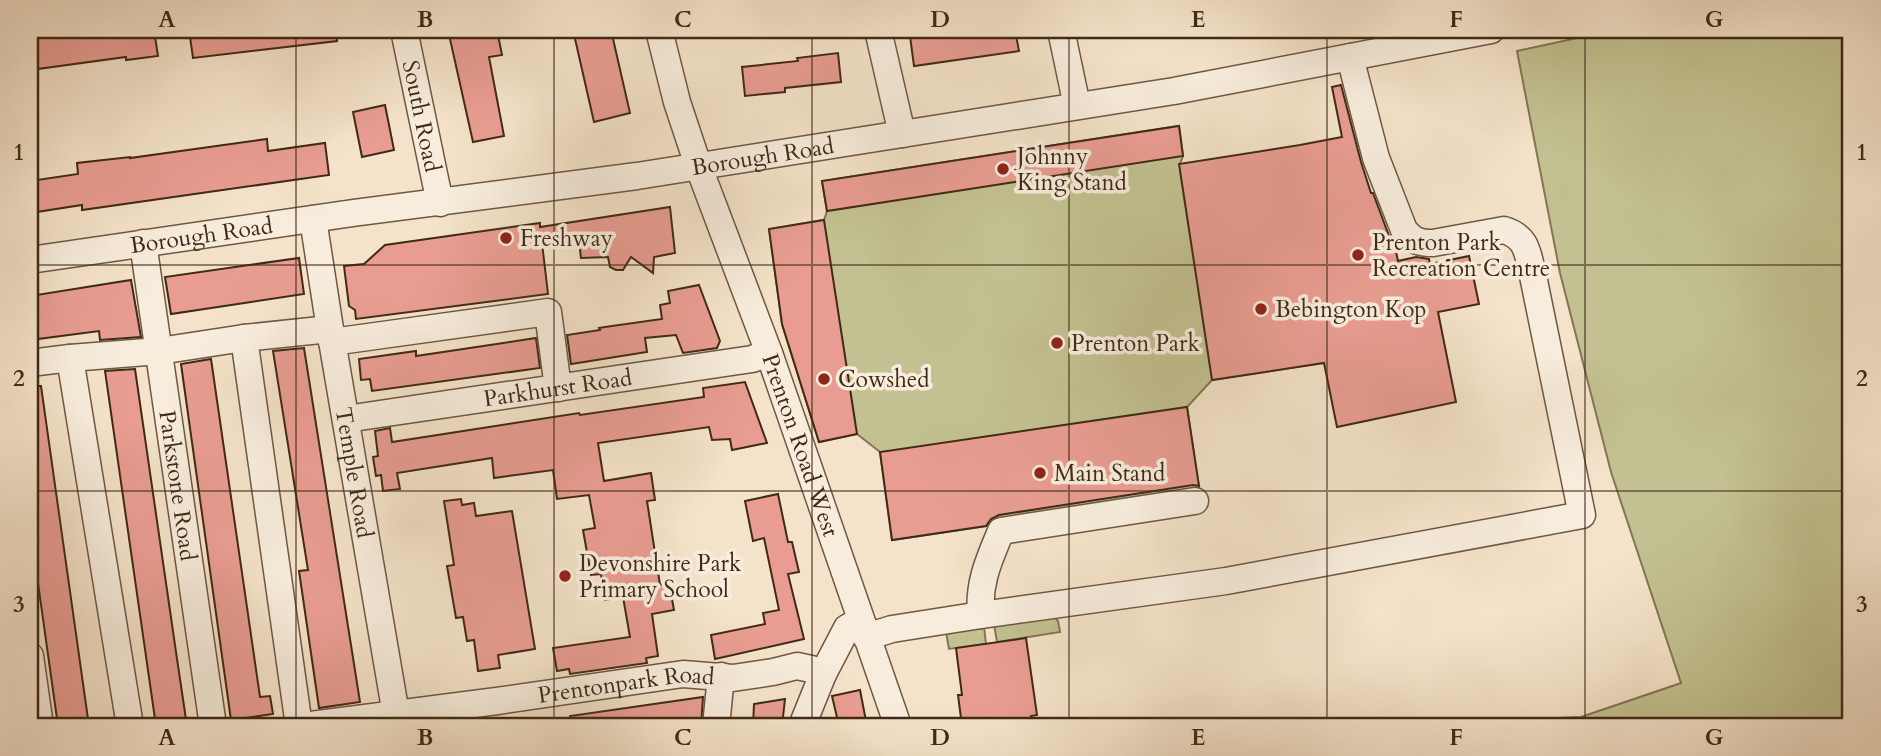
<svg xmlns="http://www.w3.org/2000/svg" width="1881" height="756" viewBox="0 0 1881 756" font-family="Cardo,serif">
<rect width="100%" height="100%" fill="#f4e3ca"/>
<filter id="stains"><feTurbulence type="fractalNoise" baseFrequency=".00286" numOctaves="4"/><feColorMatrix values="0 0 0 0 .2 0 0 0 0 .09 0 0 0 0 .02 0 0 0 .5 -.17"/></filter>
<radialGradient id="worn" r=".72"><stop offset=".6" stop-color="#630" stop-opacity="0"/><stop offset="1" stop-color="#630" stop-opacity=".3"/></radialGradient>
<g fill="#c3c191" stroke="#827653" stroke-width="2">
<path d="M1614 30H1851V726H1368L1581 717 1681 683 1611 472 1560 273 1517 51Z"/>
<path d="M1179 126 1183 156 1180 164 1329 362 1212 380 1187 407 1200 494 892 540 880 452 857 434 819 442 782 324 769 229 824 220 827 211 822 181Z"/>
<path d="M1053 616 1058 621 1060 632 997 642 994 624Z"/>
<path d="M984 626 986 644 949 649 946 632Z"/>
</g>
<g fill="#e99d92" stroke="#402a15" stroke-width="2">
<path d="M69 30H154L158 56 126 60V57L30 70V36Z"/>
<path d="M189 30H336L337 41 193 58Z"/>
<path d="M448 30H497L502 55 489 57 504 136 473 142Z"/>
<path d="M573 30H611L630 113 594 122Z"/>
<path d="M951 30H1015L1019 51 914 66 910 36Z"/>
<path d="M838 53 841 82 785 88V92L745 96 742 67 798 61 797 58Z"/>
<path d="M1341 85 1361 162 1371 193H1373L1389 236 1394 242 1398 261 1416 257 1429 259 1430 264 1469 256 1479 304 1438 312 1456 402 1337 427 1324 363 1212 380 1179 164 1300 145 1342 137 1332 87Z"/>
<path d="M385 105 394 150 362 157 353 112Z"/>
<path d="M1179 126 1183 156 827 211 822 181Z"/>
<path d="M267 139 268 151 325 143 329 175 82 210V205L30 213V181L78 174 77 163 130 157V158Z"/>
<path d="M670 207 675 253 654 257 653 273 631 257 623 270H616L610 267 608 257 581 258 579 241 542 243 548 294 356 319 355 310 349 306 344 266 364 264 385 245 540 223V227Z"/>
<path d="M824 220 857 434 819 442 782 324 769 229Z"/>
<path d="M299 258 304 294 171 314 165 277Z"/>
<path d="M131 280 141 337 100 340 99 331 30 340V296Z"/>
<path d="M699 285 720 341 717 348 683 353 676 335 645 338 647 352 571 364 567 335 600 330 599 328 605 327 662 319 660 305 670 303 668 291Z"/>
<path d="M536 338 540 368 372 391 370 379 361 380 359 359 416 351V356Z"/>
<path d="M304 348 360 702 319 708 299 571 308 570 273 351Z"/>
<path d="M211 359 260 697 270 696 273 714 231 720 181 364Z"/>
<path d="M135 369 176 652 187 726H156L105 371Z"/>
<path d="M745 382 767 443 732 450 730 439 712 440 709 427 598 443 604 481 651 473 655 500 647 501 660 585 669 583 674 610 652 614 658 656 646 658 647 663 570 674 569 669 557 671 553 648 630 637 623 597 605 600 601 574 591 575 583 530 595 528 589 495 557 499 553 470 494 478 492 458 397 473 400 489 383 491 381 475 376 476 373 457 378 456 375 431 390 428 392 442 579 413 580 415 704 397 703 388Z"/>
<path d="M30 386H41L89 726H58L30 526Z"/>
<path d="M1187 407 1199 486 1193 485 999 515 991 519 986 526 892 540 880 452Z"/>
<path d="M778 494 788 542H792L799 572 788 574 804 639 715 659 711 635 765 624 763 613 779 610 764 538 753 541 745 501Z"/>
<path d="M461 499 462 505 474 503 476 516 512 511 535 649 498 655 500 668 478 671 474 640 467 641 463 617 456 618 447 566 454 565 444 501Z"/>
<path d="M1026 638 1037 715 1031 716 1032 726H962L958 695H962L956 648Z"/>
<path d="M860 690 867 726H839L832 696Z"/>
<path d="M703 697 701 726H571L570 716Z"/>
<path d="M785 699 782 726H753L754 704Z"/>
</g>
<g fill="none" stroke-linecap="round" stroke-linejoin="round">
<defs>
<g id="minor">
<path id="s1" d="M404 30 440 203"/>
<path id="s2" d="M659 30 677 102 698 165 769 353 898 726"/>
<path d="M878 30 902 134"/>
<path d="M1061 30 1077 106"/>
<path id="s3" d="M313 219 330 329 398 726"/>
<path id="s4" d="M143 243 213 726"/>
<path id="s5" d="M30 260 353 213 637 176 902 134 1174 91 1491 30"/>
<path d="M244 338 330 329"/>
<path d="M332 342 548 312 558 388"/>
<path d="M70 358 159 351 244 338 299 726"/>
<path d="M30 363 70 358 130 726"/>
<path id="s6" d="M346 419 752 359 769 353"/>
<path d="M981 615C978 583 989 560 1001 531L1195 501"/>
<path d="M866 637 892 629 981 615 1226 581 1582 515 1532 271C1527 250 1526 237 1504 230L1433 243C1419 243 1413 241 1404 230L1376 158 1350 57"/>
<path d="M30 656 40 726"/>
<path id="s7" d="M303 726 497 701 683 674 733 678 773 672 797 666 811 669 823 674"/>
<path d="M716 726 721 676"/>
<path d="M802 726 823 674 847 628 861 621"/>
</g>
</defs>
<use href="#minor" stroke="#6d5842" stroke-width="29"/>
<use href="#minor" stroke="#f8eddd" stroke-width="26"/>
</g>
<path fill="none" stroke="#402a15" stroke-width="2" stroke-opacity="0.55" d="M296 30V726M554 30V726M812 30V726M1069 30V726M1327 30V726M1585 30V726M30 265H1851M30 491H1851"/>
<g fill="#8f2418" stroke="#f8eddd" stroke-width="2.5">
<circle cx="1003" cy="169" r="7"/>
<circle cx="506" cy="238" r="7"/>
<circle cx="1358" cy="255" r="7"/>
<circle cx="1261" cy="309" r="7"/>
<circle cx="1057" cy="343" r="7"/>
<circle cx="824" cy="379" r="7"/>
<circle cx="1040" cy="473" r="7"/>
<circle cx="565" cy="576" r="7"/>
</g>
<g text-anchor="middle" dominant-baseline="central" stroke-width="7" stroke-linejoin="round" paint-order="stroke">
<g font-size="23" fill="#402a15" stroke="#f8eddd">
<text stroke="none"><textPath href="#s1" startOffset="88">South Road</textPath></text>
<text stroke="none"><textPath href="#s5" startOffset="740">Borough Road</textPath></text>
<text stroke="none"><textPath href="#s5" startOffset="173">Borough Road</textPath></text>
<text stroke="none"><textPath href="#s6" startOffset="214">Parkhurst Road</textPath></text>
<text stroke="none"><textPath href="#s2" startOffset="439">Prenton Road West</textPath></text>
<text stroke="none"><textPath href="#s3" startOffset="257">Temple Road</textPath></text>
<text stroke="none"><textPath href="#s4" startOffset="245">Parkstone Road</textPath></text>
<text stroke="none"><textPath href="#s7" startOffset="326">Prentonpark Road</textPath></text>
</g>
<g font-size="23" fill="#402a15" stroke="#f8eddd" text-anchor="start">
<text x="1017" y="156">Johnny<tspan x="1017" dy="26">King Stand</tspan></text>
<text x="520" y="238">Freshway</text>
<text x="1372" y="242">Prenton Park<tspan x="1372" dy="26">Recreation Centre</tspan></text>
<text x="1275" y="309">Bebington Kop</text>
<text x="1071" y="343">Prenton Park</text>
<text x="838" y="379">Cowshed</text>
<text x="1054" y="473">Main Stand</text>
<text x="579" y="563">Devonshire Park<tspan x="579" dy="26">Primary School</tspan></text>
</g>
</g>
<rect width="1881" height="756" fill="none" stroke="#f4e3ca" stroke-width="77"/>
<rect x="38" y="38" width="1804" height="680" fill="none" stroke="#402a15" stroke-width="2.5"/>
<g font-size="23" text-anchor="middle" font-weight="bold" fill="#402a15">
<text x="167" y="27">A</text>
<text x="425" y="27">B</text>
<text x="683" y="27">C</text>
<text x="940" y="27">D</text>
<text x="1198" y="27">E</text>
<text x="1456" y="27">F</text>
<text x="1714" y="27">G</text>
<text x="19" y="160">1</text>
<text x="1862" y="160">1</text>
<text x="19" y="386">2</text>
<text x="1862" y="386">2</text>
<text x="19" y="612">3</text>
<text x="1862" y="612">3</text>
<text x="167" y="745">A</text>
<text x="425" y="745">B</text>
<text x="683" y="745">C</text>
<text x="940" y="745">D</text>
<text x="1198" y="745">E</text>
<text x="1456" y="745">F</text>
<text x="1714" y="745">G</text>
</g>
<rect width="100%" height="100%" filter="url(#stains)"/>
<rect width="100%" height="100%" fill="url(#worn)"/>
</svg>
